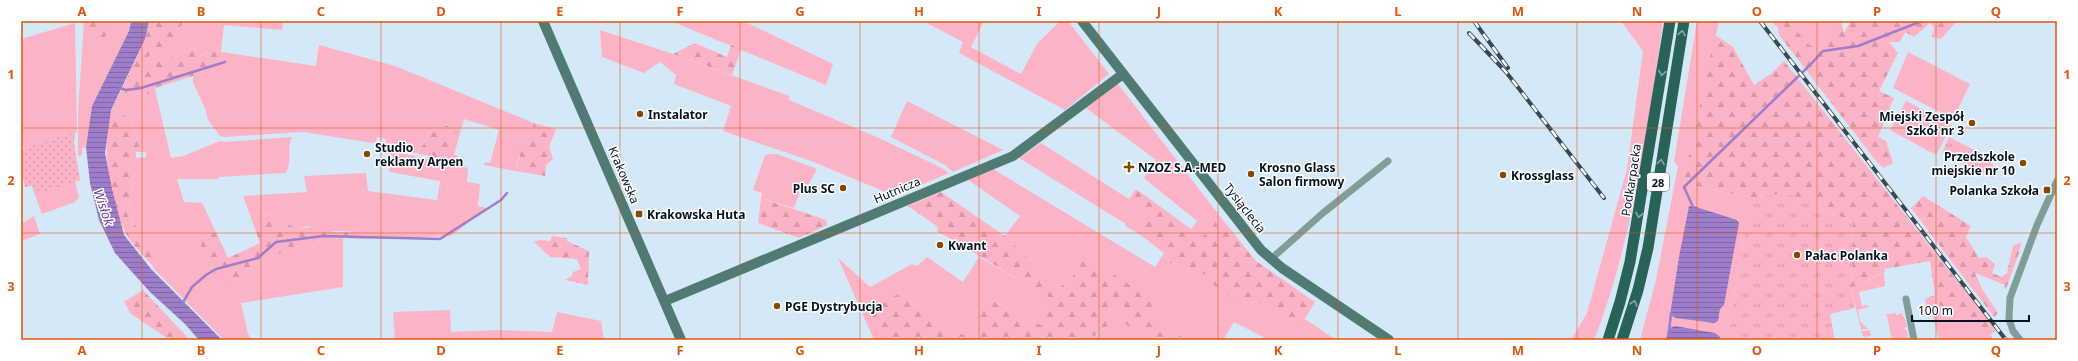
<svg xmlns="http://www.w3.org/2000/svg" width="2078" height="361" viewBox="0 0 2078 361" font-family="'Noto Sans',sans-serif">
<defs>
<pattern id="forest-firs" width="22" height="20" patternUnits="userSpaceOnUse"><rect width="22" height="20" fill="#fdb3c6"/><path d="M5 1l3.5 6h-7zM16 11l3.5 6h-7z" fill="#d799aa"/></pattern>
<pattern id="park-tufts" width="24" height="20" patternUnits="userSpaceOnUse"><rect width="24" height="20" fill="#fdb3c6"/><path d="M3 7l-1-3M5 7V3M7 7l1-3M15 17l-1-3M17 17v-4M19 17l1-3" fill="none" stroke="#d799aa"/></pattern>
<pattern id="garden-dots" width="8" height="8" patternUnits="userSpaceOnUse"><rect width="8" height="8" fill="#fdb3c6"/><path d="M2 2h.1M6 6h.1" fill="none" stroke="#d799aa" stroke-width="1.8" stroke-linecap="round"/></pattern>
<pattern id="water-rules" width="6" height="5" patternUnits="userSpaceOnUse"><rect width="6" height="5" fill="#9e7ecb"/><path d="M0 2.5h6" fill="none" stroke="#7f66a4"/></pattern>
</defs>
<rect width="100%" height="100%" fill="#d5e8f7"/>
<g fill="#fdb3c6">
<path d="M84 21H130L129 31 92 106 86 147 82 148V155L78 156V110Z"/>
<path d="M184 21H283L282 30 224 25 221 52 316 66 319 45 395 66 534 123 526 141 523 142 515 171 484 165 485 162 490 163 499 130 464 119 454 155 458 156 456 160 452 161 442 159 446 157 449 150V136L457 133 448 123 444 127 440 126 428 133 424 144 419 149 420 154 388 146 385 144 386 139 377 137 376 142 373 143 303 132 224 137 220 136 208 120 205 108 193 83V76L201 69 225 62 209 52 199 56 196 48 153 63 146 60 155 46H167Z"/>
<path d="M671 21H743L833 64 826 85Z"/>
<path d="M923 21H984L971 47 1021 74 1037 44 1060 21H1068L1109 74 1065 110 959 53 963 42Z"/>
<path d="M1621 21H1663C1648 127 1633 240 1594 340H1571L1587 313 1627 169 1643 51Z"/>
<path d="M1697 21H1719L1683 183 1751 198 1727 340H1640L1656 280 1678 166 1674 162Z"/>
<path d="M1787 21H1826L1833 23 1836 28 1823 45 1811 46Z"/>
<path d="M75 23 77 132 25 149 21 141V39Z"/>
<path d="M600 30 673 54 789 96V100L879 138 940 167 949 173 895 196 811 161 723 131 731 106 674 84 676 75 660 62 644 73 602 57Z"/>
<path d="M1908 52 1970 84 1953 119 1893 88Z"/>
<path d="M1118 84 1219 215 1213 226 1202 237 1191 229 1197 221 1144 178 1156 160 1086 108Z"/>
<path d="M120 93 156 94 171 158 183 156 220 141 224 142 292 137C286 148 293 166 285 173L218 177V179H177L184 202 202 203 216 232 204 238 235 284 247 270 269 256 302 249 315 241 343 238V287L241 303 248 334 252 340H224L154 269 159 256 127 214 133 184 129 167 136 158 146 157V152H141L131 120 112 108Z"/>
<path d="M907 101 1003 150 953 172 945 165 891 137Z"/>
<path d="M1906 101 1952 125 1936 155 1890 130Z"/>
<path d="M1041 143 1129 199 1144 212 1138 233 1125 226 1126 224 1019 158Z"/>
<path d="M391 151 468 168 467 182 480 184 478 206 487 208 451 236 367 239 359 231H330L307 226 298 230 290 225 280 227 273 214 251 218 243 196 307 192 304 176 366 173 368 191 437 200 440 181 389 172Z"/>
<path d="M771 154H777L817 169 805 191 801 189 794 208 761 198 762 193 753 190 765 155Z"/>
<path d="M993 169 1155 267 1164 253 1170 263C1175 264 1181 264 1186 267 1194 270 1195 278 1206 274L1215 286 1229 288 1244 299 1247 305 1257 301 1297 332 1305 319 1336 340H1269L1234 322 1223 340H1192L1172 333 1165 323 1155 316 1159 306 1076 265 1073 276 1059 288 1005 236 1020 216 968 180Z"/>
<path d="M75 181 79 197 75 202 42 214 35 195Z"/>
<path d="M34 216 40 234 21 241V224Z"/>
<path d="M927 257 963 282 979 257 1053 299 1047 328 988 299 978 311 977 329 966 335 955 333 900 293 890 339 874 340 838 258 870 287 912 264 917 266Z"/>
<path d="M1884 273 1885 286 1859 292 1862 306 1868 305 1869 307 1858 310 1860 321 1868 329H1862L1863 331 1870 330 1871 336 1863 337 1851 288Z"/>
<path d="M1930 301 1936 305H1941L1942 312 1974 326 1996 330 1990 335 1994 340H1939L1931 308H1926V303Z"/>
<path d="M1119 305 1134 314 1120 321 1152 340H1072L1085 335 1096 336 1112 321 1106 313Z"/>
<path d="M450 310 451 332 498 330 552 332 557 312 601 321 604 340H395L393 312Z"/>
<path d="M1896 313V315L1903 313 1902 316H1904L1907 327 1904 328 1905 330H1907L1908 336 1907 337H1909V340L1904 338 1892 340 1887 316 1884 315Z"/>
</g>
<g fill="url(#forest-firs)">
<path d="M84 21H107L110 31 103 39 95 40 91 33 84 28Z"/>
<path d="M149 21H184L167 47H155L146 60 153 63 196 48 200 56 209 52H221L225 62 201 69 193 76 155 88 156 94 120 93 145 39Z"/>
<path d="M1771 21H1787L1811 46 1823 45 1835 28 1833 23 1827 21H1841L1844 33 1849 24 1853 21H1957L1941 39 1932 37 1934 28 1930 23 1914 37 1905 32 1900 42H1889L1898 53 1879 91 1894 98 1878 137 1886 141 1893 163 1883 168 1876 161 1779 35 1778 28Z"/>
<path d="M1715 35 1733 47 1754 85 1772 73 1784 61 1996 330 1974 326 1942 312 1941 305 1932 304 1930 301 1926 303 1925 299 1935 295 1930 261 1884 269 1885 272 1851 288 1853 222 1787 193 1751 198 1683 183Z"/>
<path d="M695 43 727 57 731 45 741 49 732 75 673 54Z"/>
<path d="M112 108 131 120 141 152H136V158L129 167 133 184 127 214 159 256 154 269 152 265C144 256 134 247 128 237 109 205 100 143 112 108Z"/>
<path d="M453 121 459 129 457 133 449 136V150L446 157 442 159 420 154 419 149 424 144 428 133 440 126 444 127Z"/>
<path d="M534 123 556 129 549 147 553 159 546 165 545 176 515 171 520 156 514 155V145L526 141Z"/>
<path d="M1136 189 1202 237 1213 226 1219 215 1256 261 1315 302 1297 332 1257 301 1247 305 1244 299 1235 303 1227 294 1229 288H1226L1222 291 1208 281 1206 274C1197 277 1193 273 1187 267L1182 269 1177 264 1170 263 1164 253 1138 233 1144 212 1129 199Z"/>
<path d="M941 192 1005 236 1059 288 1073 276 1076 265 1084 261 1104 268 1160 305 1155 316 1165 323 1172 333 1192 340H1152L1120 321 1133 314 1119 305 1106 313 1113 321 1095 336 1085 335 1073 340H889L877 333 871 311 900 293 955 333 966 335 977 329 978 311 988 299 1047 328 1041 311 1052 299 937 231 938 227 908 206Z"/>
<path d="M1923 196 1971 226 1966 237 1979 258 1986 257 1995 264 1992 273 2002 277 2007 273 2013 246 2021 242 2019 253 2006 289 2004 288 2005 285 1975 273 1982 289 1998 313 1994 317 1911 208Z"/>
<path d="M761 198 826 220 827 225 799 238 758 223Z"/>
<path d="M273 214 280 227 290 225 298 230C310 225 318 227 330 231 338 233 351 231 359 231L367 239 343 238 315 241 302 249 269 256 247 270 235 284 220 280 202 257 201 245 204 238 216 232 228 258 260 243 251 218Z"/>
<path d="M552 236 567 238V241L589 251 588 285 565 280 572 276 573 272 581 269 577 259 550 257 534 242 539 240 550 241Z"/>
<path d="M143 290 190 340H170L131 314 124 302Z"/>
</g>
<g fill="url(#park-tufts)">
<path d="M1949 137 1990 158 1996 172 1993 178 1942 153Z"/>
<path d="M1787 193 1853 222 1851 288 1855 308 1830 314 1835 340H1727L1751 198Z"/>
</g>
<path fill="url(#garden-dots)" d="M75 132 74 144 80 180 35 195 32 186 25 187 21 171V150Z"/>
<g fill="url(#water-rules)">
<path d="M131 21H149L145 39 111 110 105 153 112 189 124 235 151 269 222 340H199L185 324 150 292 115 253 99 220 90 183 86 147 92 106 129 31Z"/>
<path d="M1689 206H1693L1737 220 1739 223 1724 305 1720 309 1718 321 1714 323 1676 318 1670 315 1679 257Z"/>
<path d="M1675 326 1715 333 1720 337V340H1666L1668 329Z"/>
</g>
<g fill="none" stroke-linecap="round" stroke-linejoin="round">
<g stroke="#9e7ecb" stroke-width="2.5">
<path d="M120 88 126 90 141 88 225 62"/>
<path d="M1693 207 1684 187 1810 65 1823 51 1858 46 1922 21"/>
<path d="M182 304 192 287 206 275 216 269 258 258 276 242 323 236 440 239 501 200 507 193"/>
<path d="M1669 332 1671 313"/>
</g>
<g stroke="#819d98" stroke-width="7">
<path d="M1271 259 1323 213 1388 161"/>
<path d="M1906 299 1914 340"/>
<path d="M2020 340 2013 331 2009 319 2010 298 2037 225 2057 181"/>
</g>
<g stroke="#507b73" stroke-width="10">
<path d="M543 21 681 340"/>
<path d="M1082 21 1261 250 1282 268 1389 340"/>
<path d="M665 301 1013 156 1123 74"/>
</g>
<g stroke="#296259" stroke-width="11">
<path d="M1608 340 1620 302 1630 262 1670 21"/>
<path d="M1622 340 1638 290 1648 248 1684 21"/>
</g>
<defs>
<g id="rail">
<path d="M1474 21 1508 68"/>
<path d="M1760 21 2006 340"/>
<path d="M1469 33 1506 72 1604 198"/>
</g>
</defs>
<use href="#rail" stroke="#384956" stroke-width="4"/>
<use href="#rail" stroke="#fff" stroke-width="2.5" stroke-dasharray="8" stroke-linecap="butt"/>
</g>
<defs><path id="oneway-chevron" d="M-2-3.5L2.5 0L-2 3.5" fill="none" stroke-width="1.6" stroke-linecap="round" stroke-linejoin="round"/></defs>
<g stroke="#89a9a4">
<use href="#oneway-chevron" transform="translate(1682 33) rotate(-80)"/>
<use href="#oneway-chevron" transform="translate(1662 73) rotate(99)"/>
<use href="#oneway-chevron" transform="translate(1661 162) rotate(-81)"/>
<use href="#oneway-chevron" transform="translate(1639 215) rotate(100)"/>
<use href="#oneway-chevron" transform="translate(1634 303) rotate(-72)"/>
</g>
<path fill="none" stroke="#dd560d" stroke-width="1" stroke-opacity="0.55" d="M142 21V340M261 21V340M381 21V340M501 21V340M620 21V340M740 21V340M860 21V340M979 21V340M1099 21V340M1218 21V340M1338 21V340M1458 21V340M1577 21V340M1697 21V340M1817 21V340M1936 21V340M21 128H2057M21 233H2057"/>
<g fill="#844a00" stroke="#fff" stroke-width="1.5">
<circle cx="640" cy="114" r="4"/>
<circle cx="1972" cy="123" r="4"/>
<circle cx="367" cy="154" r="4"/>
<circle cx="2023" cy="163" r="4"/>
<path d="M1127 161h4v4h4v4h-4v4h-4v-4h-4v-4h4z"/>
<circle cx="1251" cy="174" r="4"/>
<circle cx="1503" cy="175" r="4"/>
<circle cx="843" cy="188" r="4"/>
<rect x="2043" y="186" width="8" height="8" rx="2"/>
<rect x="635" y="210" width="8" height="8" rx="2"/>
<circle cx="940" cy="245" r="4"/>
<circle cx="1797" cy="255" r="4"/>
<circle cx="777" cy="306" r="4"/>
</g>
<g text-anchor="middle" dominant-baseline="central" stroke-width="3" stroke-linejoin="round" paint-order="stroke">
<rect fill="#fff" stroke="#4f5a63" stroke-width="1" x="1647" y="173" width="22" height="18" rx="3"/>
<g font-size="11" font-weight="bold" fill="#031320">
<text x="1658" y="182">28</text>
</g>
<g font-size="12" font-weight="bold" fill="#031320" stroke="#fff" text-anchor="start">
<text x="648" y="114">Instalator</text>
<text x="1964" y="116" text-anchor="end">Miejski Zespół<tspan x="1964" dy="14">Szkół nr 3</tspan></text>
<text x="375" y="147">Studio<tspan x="375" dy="14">reklamy Arpen</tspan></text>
<text x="2015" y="156" text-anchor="end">Przedszkole<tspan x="2015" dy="14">miejskie nr 10</tspan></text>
<text x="1138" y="167">NZOZ S.A.-MED</text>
<text x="1259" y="167">Krosno Glass<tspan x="1259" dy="14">Salon firmowy</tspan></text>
<text x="1511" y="175">Krossglass</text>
<text x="835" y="188" text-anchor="end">Plus SC</text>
<text x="2039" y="190" text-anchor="end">Polanka Szkoła</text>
<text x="647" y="214">Krakowska Huta</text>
<text x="948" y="245">Kwant</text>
<text x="1805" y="255">Pałac Polanka</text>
<text x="785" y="306">PGE Dystrybucja</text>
</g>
<g font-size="12" fill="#031320" stroke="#fff">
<text transform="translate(624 175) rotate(67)">Krakowska</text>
<text transform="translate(1631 180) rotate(-81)">Podkarpacka</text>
<text transform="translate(897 190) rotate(-23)">Hutnicza</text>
<text transform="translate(1245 208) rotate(52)">Tysiąclecia</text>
</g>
<g font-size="13" font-style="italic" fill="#673c98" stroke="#fff">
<text transform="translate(104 207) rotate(71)">Wisłok</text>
</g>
</g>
<rect width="2078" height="361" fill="none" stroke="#ffffff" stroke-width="44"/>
<path d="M1912 315v6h117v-6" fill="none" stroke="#031320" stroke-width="2"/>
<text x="1918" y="315" font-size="12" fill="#031320" stroke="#ffffff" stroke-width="3" paint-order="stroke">100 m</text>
<rect x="22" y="22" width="2034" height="317" fill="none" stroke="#dd560d" stroke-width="1.5"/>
<g font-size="13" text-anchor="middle" font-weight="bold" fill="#dd560d">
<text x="82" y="16">A</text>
<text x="201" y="16">B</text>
<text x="321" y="16">C</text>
<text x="441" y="16">D</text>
<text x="560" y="16">E</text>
<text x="680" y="16">F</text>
<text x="800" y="16">G</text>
<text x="919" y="16">H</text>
<text x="1039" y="16">I</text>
<text x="1159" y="16">J</text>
<text x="1278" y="16">K</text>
<text x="1398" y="16">L</text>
<text x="1518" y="16">M</text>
<text x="1637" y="16">N</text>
<text x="1757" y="16">O</text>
<text x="1877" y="16">P</text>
<text x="1996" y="16">Q</text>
<text x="11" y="79">1</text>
<text x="2067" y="79">1</text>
<text x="11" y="185">2</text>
<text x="2067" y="185">2</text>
<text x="11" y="291">3</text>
<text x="2067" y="291">3</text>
<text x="82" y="355">A</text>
<text x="201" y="355">B</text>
<text x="321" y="355">C</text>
<text x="441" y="355">D</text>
<text x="560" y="355">E</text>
<text x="680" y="355">F</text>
<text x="800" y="355">G</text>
<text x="919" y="355">H</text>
<text x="1039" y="355">I</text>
<text x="1159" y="355">J</text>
<text x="1278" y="355">K</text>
<text x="1398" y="355">L</text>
<text x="1518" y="355">M</text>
<text x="1637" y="355">N</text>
<text x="1757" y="355">O</text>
<text x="1877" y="355">P</text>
<text x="1996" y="355">Q</text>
</g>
</svg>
